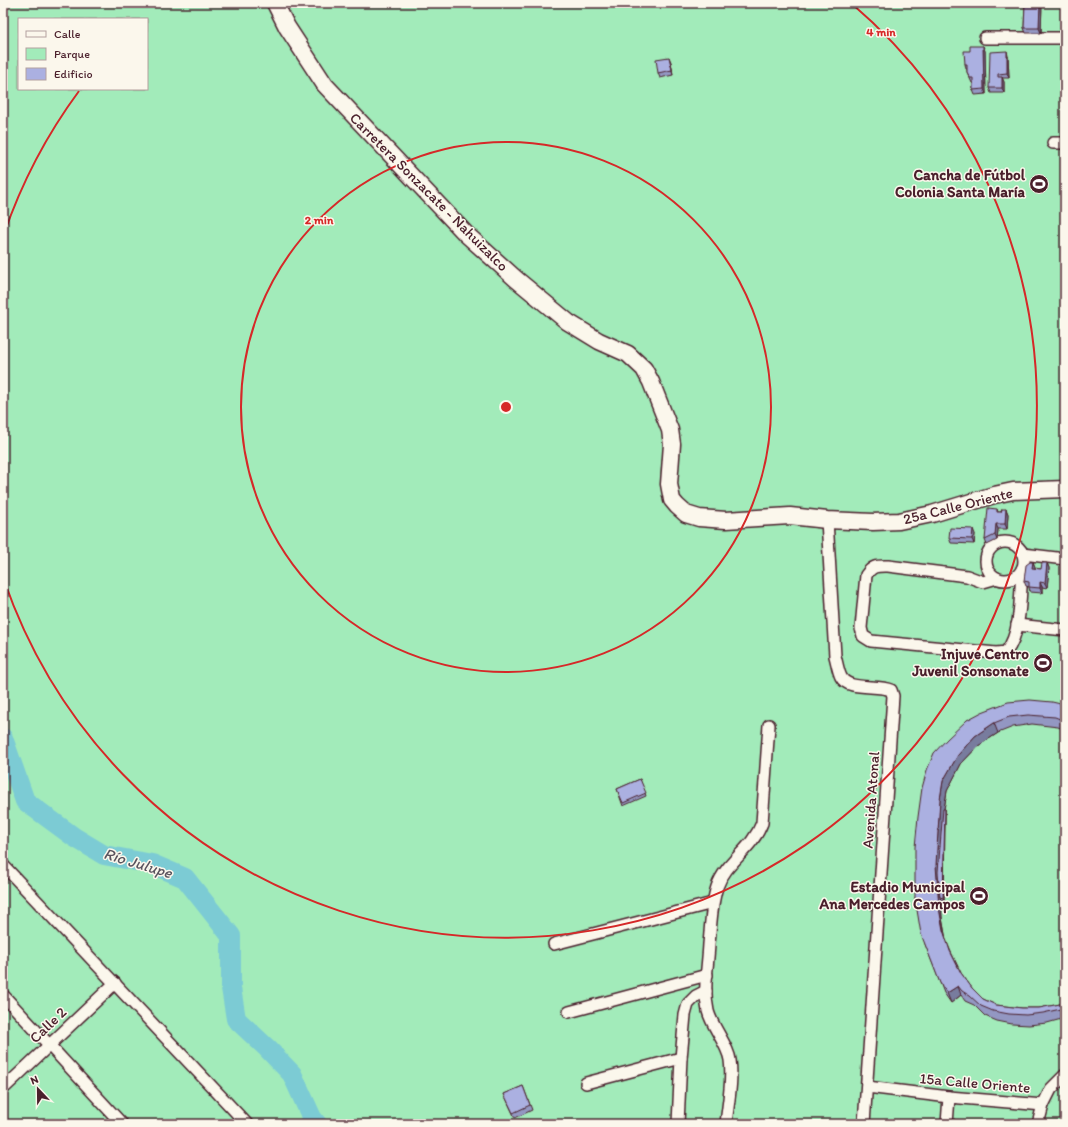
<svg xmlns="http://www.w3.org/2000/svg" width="1068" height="1127" viewBox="0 0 1068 1127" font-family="Itim,sans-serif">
<rect width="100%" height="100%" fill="#fbf7ec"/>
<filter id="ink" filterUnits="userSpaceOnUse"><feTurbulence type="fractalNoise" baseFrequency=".025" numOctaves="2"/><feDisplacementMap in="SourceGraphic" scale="8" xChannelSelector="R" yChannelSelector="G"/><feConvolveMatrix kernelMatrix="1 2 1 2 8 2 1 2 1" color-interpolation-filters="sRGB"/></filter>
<g filter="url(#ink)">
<path fill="#a2ebba" stroke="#768572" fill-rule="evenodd" d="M3 3H1065V1124H3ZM19 19H147V89H19Z"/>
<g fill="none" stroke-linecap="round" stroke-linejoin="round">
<path stroke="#7bcbd4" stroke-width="20" d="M3 738 25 801 74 837 104 855 152 864 185 878 231 936V988L236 1019 267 1048 292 1074 312 1118 317 1124"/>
<defs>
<g id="street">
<path d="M985 38H1065"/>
<path d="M1053 143H1065"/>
<path d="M827 520 835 656C837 663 838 671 841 677 848 691 877 684 891 690L893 696 864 1124"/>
<circle cx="1005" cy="561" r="19"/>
<path d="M1023 554 1065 559"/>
<path d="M997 578 983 582 967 576 888 566C877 566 873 565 866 575L861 628 863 636 871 641 996 653 1006 652C1022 632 1020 594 1022 569"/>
<path d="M1017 625 1065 630"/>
<path d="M3 865 247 1124"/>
<path d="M554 944 713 903"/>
<path d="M3 995 122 1124"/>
<path d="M569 1012 707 975"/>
<path d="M586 1083 681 1058"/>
<path d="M867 1087 949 1097 1043 1105 1051 1089 1065 1075"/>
<path d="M3 1089 115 983"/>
<path d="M678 1124 681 1058 685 1015 688 1004 696 996 706 991"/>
<path d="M726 1124C728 1104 733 1080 730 1060 728 1045 712 1027 708 1011 703 989 708 966 709 944 711 925 711 905 717 887 726 861 752 850 762 823L769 725"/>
<path d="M947 1124 949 1097"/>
<path d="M1038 1124 1043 1105"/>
</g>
<path id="secondary" d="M275 3 287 27 325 85 466 234 516 279 568 322 599 341 628 354 644 369 651 382 670 430 672 444 669 484 672 500 677 506 686 514 699 518 726 520 790 516 827 520 873 522 899 521 932 514 994 495 1013 491 1065 489"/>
</defs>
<use href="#street" stroke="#4a1f2b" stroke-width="14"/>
<use href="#secondary" stroke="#4a1f2b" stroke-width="19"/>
<use href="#street" stroke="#fbf7ec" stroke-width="11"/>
<use href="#secondary" stroke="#fbf7ec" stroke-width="16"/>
</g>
<g fill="#9397c2" stroke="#4a1f2b">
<path d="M657 3H679V4L659 7Z"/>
<path d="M1025 3H1042L1041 33H1026L1024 28Z"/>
<path d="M983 46 985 51 986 94 975 95 973 90V83H972L967 72V69H966L965 64 970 51Z"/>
<path d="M1008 56 1009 78H1002L1004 82V93H991L989 88Z"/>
<path d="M671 62 673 75 660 78 658 73Z"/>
<path d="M997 509 998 512H1001L1006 509 1008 514 1007 529H998L997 540 987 545 985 540Z"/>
<path d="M975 534 974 544 951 543 949 538Z"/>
<path d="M1033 562 1035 567V568L1041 569 1047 563 1049 568 1047 588 1042 587V593L1030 592 1029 587 1026 586 1024 581Z"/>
<path d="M1065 705V730L1058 727 1032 724 1013 727 998 733 978 746 961 764 947 791 944 809H945V811L944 900H941L942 918 946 940 951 952 961 973 972 988 983 999 996 1005 1022 1008H1039L1060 1004 1065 1002V1018L1047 1023 1029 1025 1012 1024 997 1021 985 1016 974 1005 965 1001 961 995 951 1003 944 993 925 944 915 898 967 720Z"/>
<path d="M640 779 646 796 623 806 617 789Z"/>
<path d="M523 1086 532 1110 515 1118 504 1094Z"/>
</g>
<g fill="#787b9e" stroke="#4a1f2b">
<path d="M1040 3H1042L1041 33 1039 28Z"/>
<path d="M983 46 985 51 986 94 984 89Z"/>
<path d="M1007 51 1008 56 1009 78 1007 73Z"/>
<path d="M669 57 671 62 673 75 672 70Z"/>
<path d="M1002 77 1004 82V93L1002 88Z"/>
<path d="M1006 509 1008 514 1007 529 1005 524Z"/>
<path d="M996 524 998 529 997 540 995 535Z"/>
<path d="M973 529 975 534 974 544 972 539Z"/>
<path d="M1033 562 1035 567 1034 573 1032 568Z"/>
<path d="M1047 563 1049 568 1047 588 1045 583Z"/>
<path d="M1040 582 1042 587V593L1040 588Z"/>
<path d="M994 723 998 733 978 746 961 764 947 791 944 809 940 897 941 900 942 918 946 940 943 930 939 908 936 865 940 799 943 781 958 755 975 736Z"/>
<path d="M945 809V811L944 900 943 898Z"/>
<path d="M958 986 961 995 951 1003 947 993Z"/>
</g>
<g fill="#abb0e1" stroke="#4a1f2b">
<path d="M1025 3H1040L1039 28H1024Z"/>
<path d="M970 46H983L984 89 973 90V78H970L967 72V64H965L964 51H970Z"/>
<path d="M1007 51V73L998 74V77H1002V88H989L990 52Z"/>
<path d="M669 57 672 70 658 73 656 59Z"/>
<path d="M988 508 997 509V512H1001L1002 509H1006L1005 524H996L995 535 985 540Z"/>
<path d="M950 528 973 529 972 539 949 538Z"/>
<path d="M1030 562H1033L1032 568 1041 569 1042 563H1047L1045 583 1040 582V588L1029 587V582L1024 581 1026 565Z"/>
<path d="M1030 700 1052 702 1065 705V721L1055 717 1028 715 1009 717 994 723 975 736 958 755 943 781 940 799 936 865 939 908 943 930 950 951 961 973 972 988 983 999 996 1005 1022 1008H1039L1060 1004 1065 1002V1008L1043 1013 1026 1015 1009 1014 993 1011 981 1006 970 996 962 991 958 986 947 993 940 983 921 934 915 898V847L918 817 922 788 927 770 934 753 947 739 967 720 982 712 1008 702Z"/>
<path d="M640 779 646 793 623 803 617 789Z"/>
<path d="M943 809H945L943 898 940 897 938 872Z"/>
<path d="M523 1086 530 1105 513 1113 504 1094Z"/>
</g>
</g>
<g fill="none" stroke="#d62828" stroke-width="2">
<circle cx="506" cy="407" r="265"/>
<path d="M4 234A531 531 0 0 1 79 91M851 3A531 531 0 1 1 4 580"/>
</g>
<defs>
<symbol id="stadium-disc" viewBox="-11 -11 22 22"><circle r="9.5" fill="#4a1f2b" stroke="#fbf7ec"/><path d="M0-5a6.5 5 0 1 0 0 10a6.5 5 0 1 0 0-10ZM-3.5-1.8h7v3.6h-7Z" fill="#fff"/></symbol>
</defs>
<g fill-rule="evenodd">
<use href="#stadium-disc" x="1028" y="173" width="22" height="22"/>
<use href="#stadium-disc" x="1032" y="652" width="22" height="22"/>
<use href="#stadium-disc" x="968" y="885" width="22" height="22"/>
</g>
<g text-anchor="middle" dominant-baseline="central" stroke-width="3" stroke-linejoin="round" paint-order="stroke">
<g font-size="15" font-weight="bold" fill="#4a1f2b" stroke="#fbf7ec" text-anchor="end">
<text x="1025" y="175">Cancha de Fútbol<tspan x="1025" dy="17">Colonia Santa María</tspan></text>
<text x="1029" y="654">Injuve Centro<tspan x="1029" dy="17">Juvenil Sonsonate</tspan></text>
<text x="965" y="887">Estadio Municipal<tspan x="965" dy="17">Ana Mercedes Campos</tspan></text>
</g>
<g font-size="15" fill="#4a1f2b" stroke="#fbf7ec">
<text transform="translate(429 192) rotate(45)">Carretera Sonzacate - Nahuizalco</text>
<text transform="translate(958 506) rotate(-14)">25a Calle Oriente</text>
<text transform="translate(871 800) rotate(-86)">Avenida Atonal</text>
<text transform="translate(48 1025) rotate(-44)">Calle 2</text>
<text transform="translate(975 1083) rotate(5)">15a Calle Oriente</text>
</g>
<g font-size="16" font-style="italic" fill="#59535e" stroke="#fbf7ec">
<text transform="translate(138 863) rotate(17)">Río Julupe</text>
</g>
</g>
<circle cx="506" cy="407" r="6" fill="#d62828" stroke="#fbf7ec" stroke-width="2"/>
<g font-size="12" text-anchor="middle" font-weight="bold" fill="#d62828" stroke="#fbf7ec" stroke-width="3" stroke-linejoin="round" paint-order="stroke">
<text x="881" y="36">4 min</text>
<text x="319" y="224">2 min</text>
</g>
<rect width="1068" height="1127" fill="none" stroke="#fbf7ec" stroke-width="16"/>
<rect x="8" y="8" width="1052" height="1111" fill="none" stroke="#4a1f2b" stroke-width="1.5" filter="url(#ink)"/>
<rect x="18" y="18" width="130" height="72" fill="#fbf7ec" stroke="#b4a19f"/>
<rect x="26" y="31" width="20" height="6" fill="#fbf7ec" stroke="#b4a19f"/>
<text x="54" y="38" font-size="12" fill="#4a1f2b">Calle</text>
<rect x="26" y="48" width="20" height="12" fill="#a2ebba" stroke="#b4a19f"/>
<text x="54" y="58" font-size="12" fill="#4a1f2b">Parque</text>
<rect x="26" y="68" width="20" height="12" fill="#abb0e1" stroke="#b4a19f"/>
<text x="54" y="78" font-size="12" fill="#4a1f2b">Edificio</text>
<g transform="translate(38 1089) rotate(338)" stroke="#fbf7ec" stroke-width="3" paint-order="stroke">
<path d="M0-3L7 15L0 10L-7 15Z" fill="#4a1f2b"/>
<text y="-6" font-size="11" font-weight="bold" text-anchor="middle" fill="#4a1f2b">N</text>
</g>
</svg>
